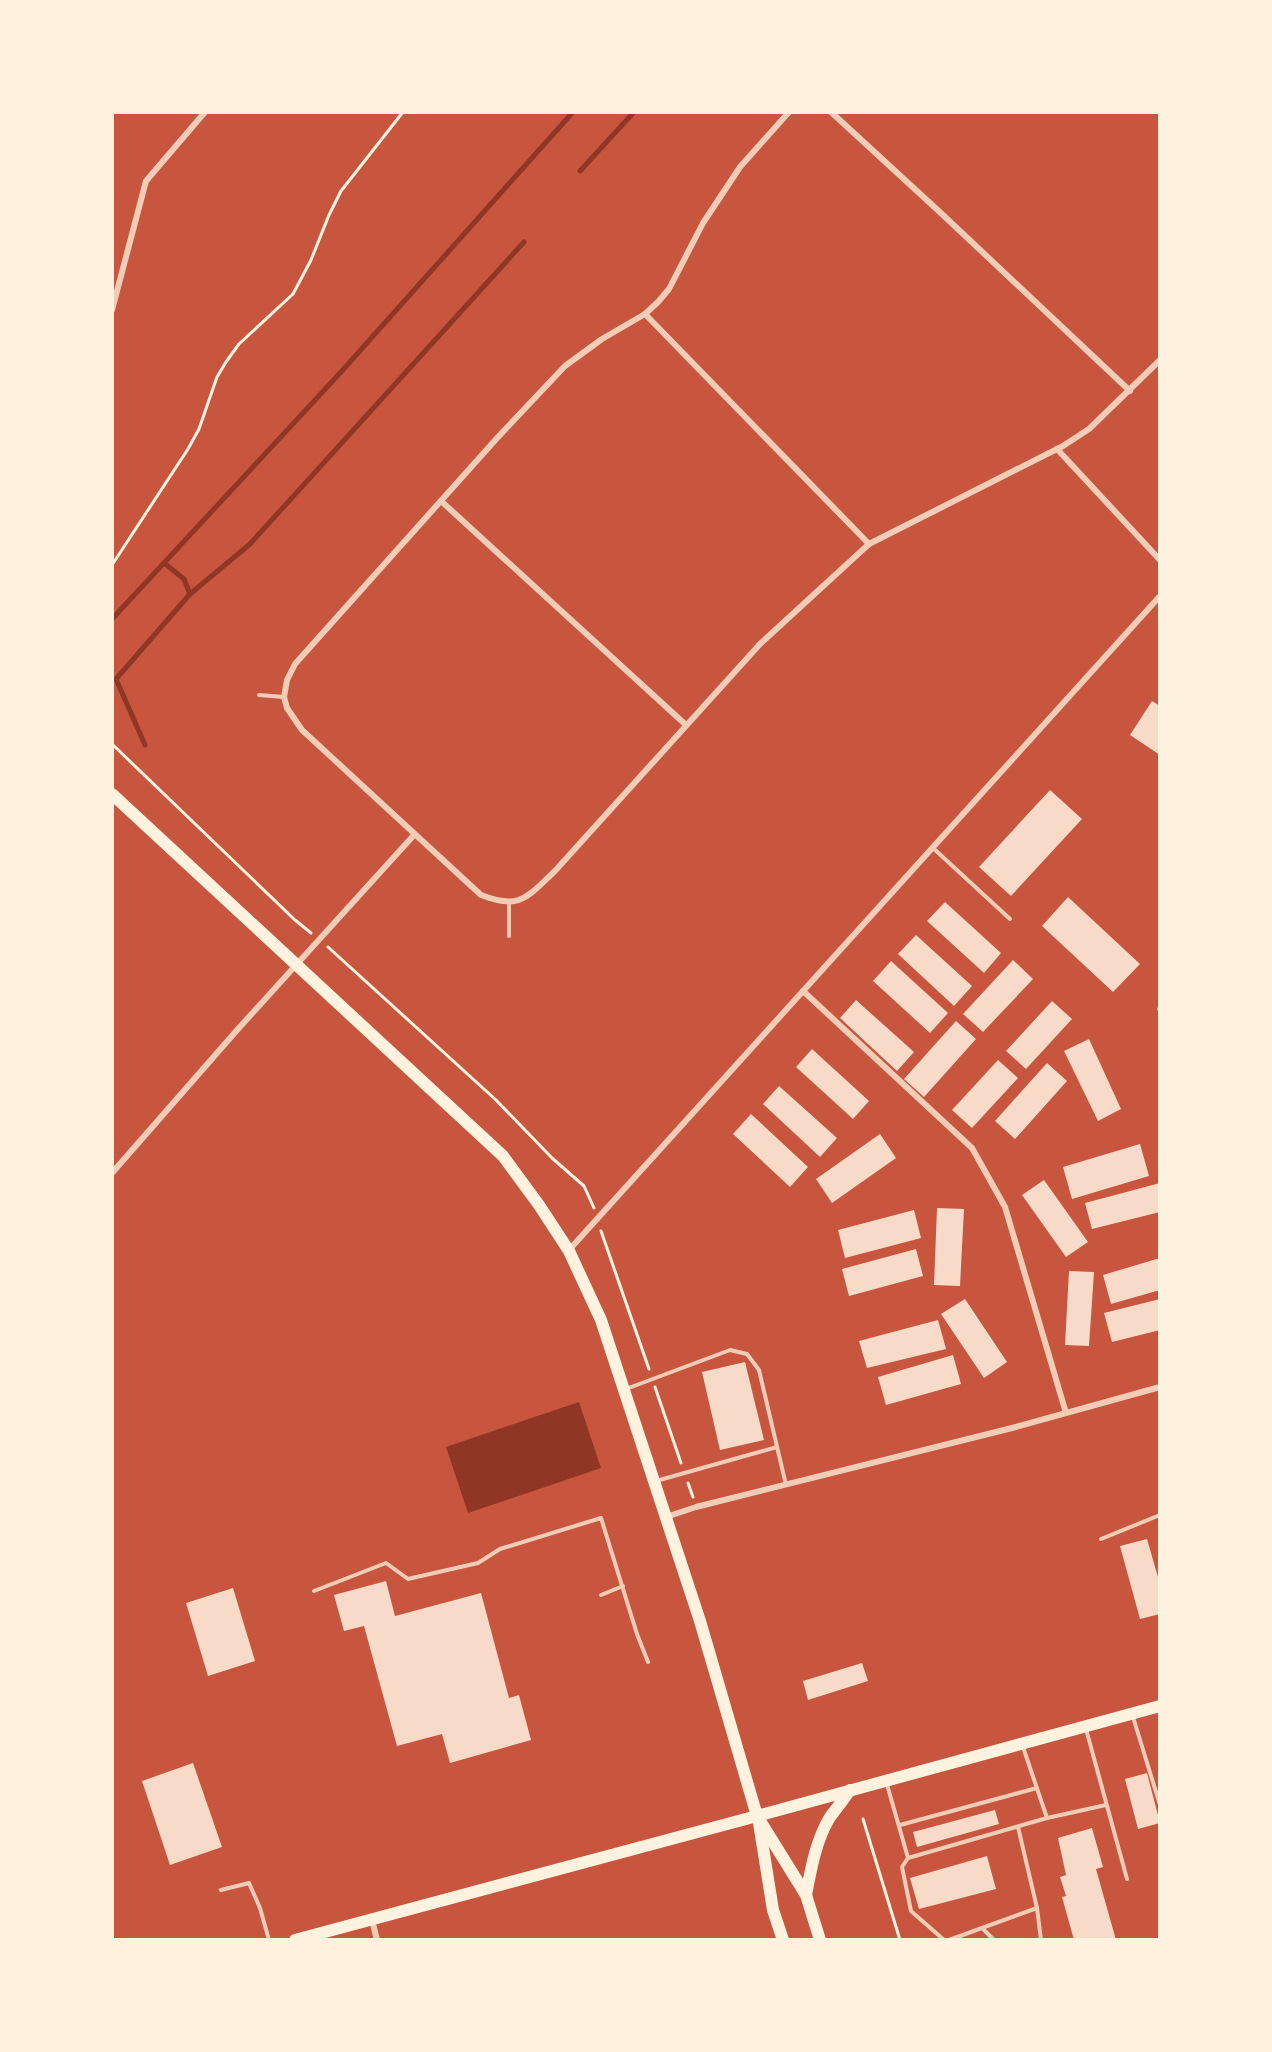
<svg xmlns="http://www.w3.org/2000/svg" width="1272" height="2052" viewBox="0 0 1272 2052" font-family="Mulish,sans-serif">
<rect width="100%" height="100%" fill="#c8553d"/>
<path fill="#8f3625" d="M579 1402 601 1468 468 1513 446 1447Z"/>
<g fill="none" stroke-linecap="round" stroke-linejoin="round">
<g stroke="#8f3625" stroke-width="5">
<path d="M580 171 634 112"/>
<path d="M164 563 184 579 190 594"/>
<path d="M112 619 341 372 573 112"/>
<path d="M145 745 116 679 190 594 250 544 524 242"/>
</g>
</g>
<g fill="#f7dbc8">
<path d="M1152 701 1160 706V755L1130 735Z"/>
<path d="M1050 790 1082 819 1011 896 979 867Z"/>
<path d="M1068 897 1140 964 1113 992 1042 926Z"/>
<path d="M945 902 1001 953 984 973 927 921Z"/>
<path d="M916 935 972 986 954 1006 898 954Z"/>
<path d="M1013 960 1033 979 983 1032 963 1014Z"/>
<path d="M891 961 948 1013 930 1033 873 981Z"/>
<path d="M856 1000 914 1052 897 1071 840 1018Z"/>
<path d="M1052 1001 1072 1019 1026 1069 1006 1051Z"/>
<path d="M956 1021 976 1039 924 1097 904 1079Z"/>
<path d="M1089 1039 1121 1109 1098 1121 1064 1051Z"/>
<path d="M812 1049 869 1101 853 1119 796 1067Z"/>
<path d="M998 1060 1018 1078 972 1128 952 1110Z"/>
<path d="M1047 1063 1067 1081 1015 1139 995 1121Z"/>
<path d="M779 1086 837 1138 820 1157 763 1104Z"/>
<path d="M751 1114 808 1167 790 1187 733 1134Z"/>
<path d="M880 1134 896 1158 832 1203 816 1179Z"/>
<path d="M1140 1144 1149 1176 1072 1199 1063 1167Z"/>
<path d="M1044 1180 1088 1242 1066 1257 1022 1195Z"/>
<path d="M1160 1183V1212L1092 1229 1085 1203Z"/>
<path d="M937 1208 964 1209 960 1286 934 1285Z"/>
<path d="M914 1210 921 1238 845 1258 838 1230Z"/>
<path d="M916 1249 923 1276 849 1296 842 1269Z"/>
<path d="M1160 1258V1290L1111 1304 1103 1275Z"/>
<path d="M1069 1271 1094 1272 1089 1346 1065 1345Z"/>
<path d="M965 1299 1007 1362 984 1378 941 1314Z"/>
<path d="M1160 1299V1330L1112 1342 1104 1313Z"/>
<path d="M938 1320 946 1349 867 1368 859 1341Z"/>
<path d="M953 1355 961 1384 886 1405 878 1377Z"/>
<path d="M745 1362 764 1440 720 1450 702 1372Z"/>
<path d="M1147 1539 1160 1584V1614L1140 1619 1120 1546Z"/>
<path d="M386 1581 395 1616 481 1593 509 1698 519 1695 531 1740 450 1763 442 1734 397 1746 364 1626 344 1631 334 1595Z"/>
<path d="M233 1588 255 1661 208 1676 186 1603Z"/>
<path d="M862 1663 868 1681 808 1700 803 1681Z"/>
<path d="M193 1763 222 1847 170 1865 142 1781Z"/>
<path d="M1147 1773 1160 1823 1138 1829 1125 1779Z"/>
<path d="M995 1810 999 1824 917 1847 913 1832Z"/>
<path d="M1092 1828 1103 1867 1096 1869 1116 1940H1074L1062 1897 1066 1896 1060 1877 1066 1875 1058 1838Z"/>
<path d="M987 1856 996 1889 919 1909 910 1878Z"/>
</g>
<g fill="none" stroke-linecap="round" stroke-linejoin="round">
<g stroke="#fff3e0" stroke-width="3">
<path d="M112 565 188 449 199 429 217 377 226 362 239 344 293 294 311 260 329 215 341 191 403 112"/>
<path d="M112 744 295 920 311 933"/>
<path d="M328 947 496 1100 552 1158 584 1186 594 1208"/>
<path d="M601 1231 649 1369"/>
<path d="M655 1387 681 1463"/>
<path d="M688 1483 693 1497"/>
<path d="M863 1819 900 1940"/>
</g>
<g stroke="#f1ccb7" stroke-width="4">
<path d="M259 695 284 697"/>
<path d="M933 848 1010 919"/>
<path d="M509 902V936"/>
<path d="M1159 1009H1160"/>
<path d="M626 1389 730 1350 747 1354 759 1370 786 1485"/>
<path d="M656 1481 777 1447"/>
<path d="M1101 1539 1160 1515"/>
<path d="M314 1591 386 1563 408 1579 478 1563 500 1549 601 1518 637 1634 648 1662"/>
<path d="M601 1595 623 1586"/>
<path d="M1133 1717 1160 1805"/>
<path d="M1086 1729 1127 1879"/>
<path d="M1022 1744 1047 1818 1106 1805"/>
<path d="M886 1781 908 1858 1047 1818"/>
<path d="M900 1825 1037 1788"/>
<path d="M1018 1827 1037 1908 1041 1940"/>
<path d="M908 1858 902 1867 911 1911 944 1940"/>
<path d="M221 1890 249 1883 260 1908 269 1940"/>
<path d="M982 1928 994 1940"/>
<path d="M949 1940 1037 1908"/>
</g>
<g stroke="#f1ccb7" stroke-width="6">
<path d="M789 112 740 167 703 223 669 289 658 302 645 314 602 339 565 366 498 437 295 664 287 680 284 697 287 708 302 730 481 895C520 910 526 898 554 872L760 644 869 544 1063 446 1089 429 1160 360"/>
<path d="M831 112 943 215 1130 391"/>
<path d="M112 310 146 181 205 112"/>
<path d="M645 314 869 544"/>
<path d="M1057 449 1160 560"/>
<path d="M441 501 686 725"/>
<path d="M803 991 972 1148 1005 1207 1066 1413"/>
<path d="M112 1173 238 1029 414 835"/>
<path d="M569 1250 1160 596"/>
<path d="M666 1517 696 1507 1012 1428 1160 1387"/>
<path d="M372 1920 377 1940"/>
</g>
<path stroke="#fff3e0" stroke-width="12" d="M112 794 503 1156 539 1205 569 1251 601 1320 700 1621 757 1816 295 1940"/>
<g stroke="#fff3e0" stroke-width="12">
<path d="M757 1816 1160 1706"/>
<path d="M757 1816 806 1895 820 1940"/>
<path d="M759 1823 773 1910 783 1940"/>
<path d="M806 1895C811 1869 816 1840 830 1817 837 1808 844 1799 850 1790"/>
</g>
</g>
<rect width="1272" height="2052" fill="none" stroke="#fff3e0" stroke-width="228"/>
</svg>
